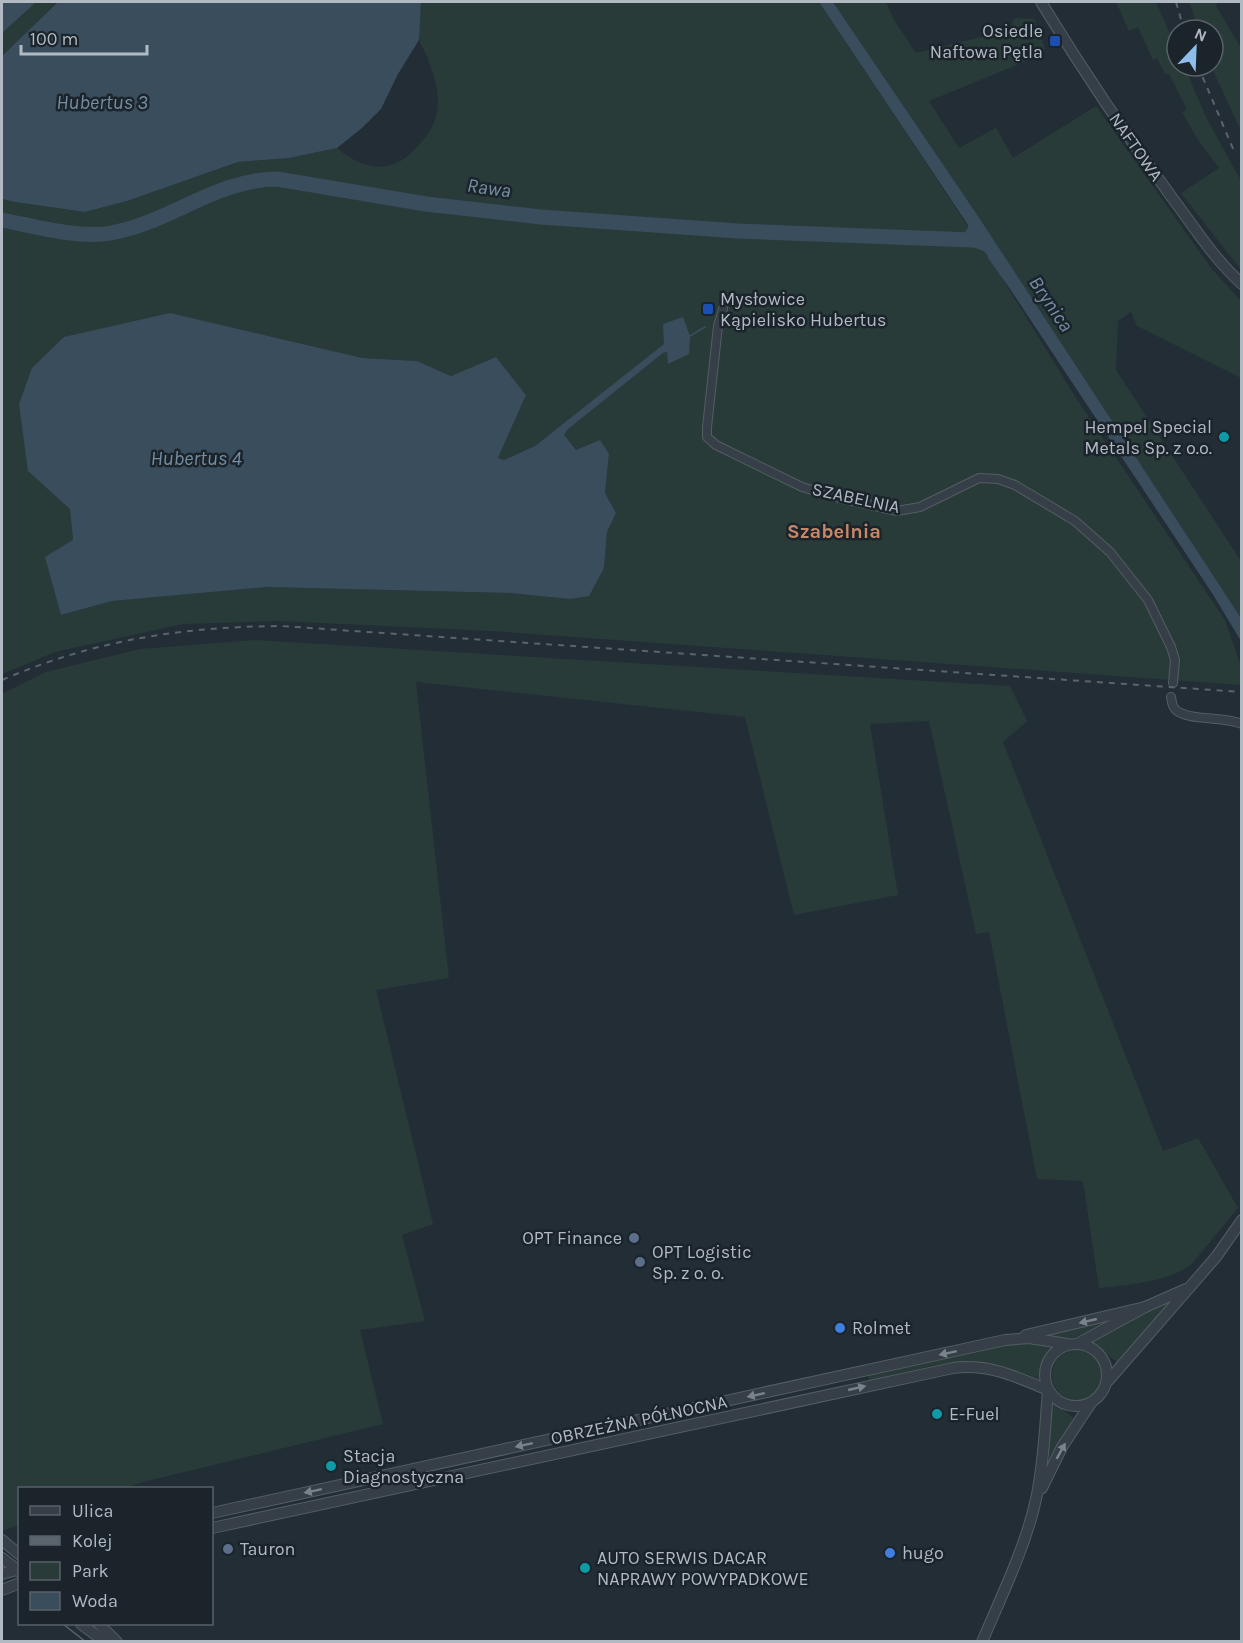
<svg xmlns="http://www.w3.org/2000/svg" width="1243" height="1643" viewBox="0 0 1243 1643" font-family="Karla,sans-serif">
<rect width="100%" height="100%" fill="#232d36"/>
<g fill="#283b39" fill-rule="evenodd">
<path d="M2 2H58L2 56Z"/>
<path d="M421 2H819L969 228 964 233 945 237 660 224 490 211 406 199 288 178 266 177 248 179 206 192 120 229 100 232H80L2 217V199L15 202 85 212 127 201 238 162 289 158 337 148C350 160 373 171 391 165 407 159 412 153 423 140 445 116 439 88 428 59 426 52 420 45 419 38 418 27 421 13 421 2Z"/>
<path d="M833 2H886L894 20 916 53 1010 30 1014 18 1034 19 1045 48 1041 55 929 101 959 148 996 128 1013 158 1096 106 1211 268 1241 301V378L1137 326 1131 312 1118 321 1116 370 1241 561V618L980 219Z"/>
<path d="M1116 2H1156L1177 50V66H1184L1206 117 1241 181V270L1181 193 1219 168 1198 140 1182 112 1187 109 1169 74H1165L1157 58 1153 60 1138 27 1129 31Z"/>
<path d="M1189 2H1218L1216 6 1241 48V131L1211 66H1213V30H1199Z"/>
<path d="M268 182 288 183 479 214 749 233 945 242 972 247 986 252 1076 398 1225 620 1241 666V685L491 631 278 621 183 624 55 652 2 674V222C40 229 82 242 121 234 170 216 216 189 268 182ZM665 344 689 354 668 363 667 352 663 353 567 430 563 436 576 450 609 454 605 493 616 513 607 532 604 568 570 599 510 593 268 587 112 601 62 615 73 540 70 508 362 358 417 361 452 376 496 357 526 395 498 459 504 460 535 446Z"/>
<path d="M255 640 1010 686 1027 721 1003 742 1163 1151 1198 1138 1238 1208 1191 1265C1167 1282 1128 1285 1099 1288L1083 1181 1037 1179 989 932 976 934 929 721 870 724 898 895 794 915 745 717 416 682 449 978 376 990 433 1224 402 1235 425 1321 360 1330 383 1424 139 1483 127 1488H20L19 1525 2 1531V694L46 672 140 649Z"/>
<path d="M1170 1300 1172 1301 1119 1364 1090 1340Z"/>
<path d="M1101 1321 1103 1324 1074 1338 1047 1335Z"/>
<path d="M1035 1343 1053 1347 1043 1361 1039 1379C1018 1371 998 1364 976 1362 945 1360 901 1374 870 1381L867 1375C921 1363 980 1344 1035 1343Z"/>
<circle cx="1077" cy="1375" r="25"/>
<path d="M1051 1402 1074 1418 1050 1458 1049 1456Z"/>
</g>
<g fill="#3a4d5d">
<path d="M2 2H36L2 33Z"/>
<path d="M58 2H421L419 40 398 74 381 109 362 128 337 148 289 158 238 162 127 201 85 212 15 202 2 199V56Z"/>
<path d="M819 2H833L980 219 1241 618V641L1212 593 1010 289 988 258C988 251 978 249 972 247L977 240 964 233 968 228V225Z"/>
<path d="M170 313 362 358 417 361 451 376 496 357 526 395 498 458 504 460 535 446 664 344 663 324 683 317 690 336 689 354 668 364 667 352 663 353 567 430 564 435 576 450 600 440 609 454 605 493 616 513 607 532 604 568 589 596 570 599 510 593 267 587 112 601 61 615 45 557 73 540 70 509 28 471 19 404 32 368 64 337Z"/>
</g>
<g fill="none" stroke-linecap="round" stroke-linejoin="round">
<g stroke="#3a4d5d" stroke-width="2">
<path d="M760 231 761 236"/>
<path d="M690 336 705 327"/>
</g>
<path stroke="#3a4d5d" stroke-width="15" d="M2 220C34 226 79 239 111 233 169 223 217 179 277 179L426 204 541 217 738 231 972 240 983 238"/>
<defs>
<g id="minor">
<path d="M723 309 718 326 707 427V437L716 445 802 487 839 498 897 511 920 507 979 478 998 479 1015 485 1075 521 1110 552 1148 600 1171 647 1175 660 1173 683"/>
<path d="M1171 697C1172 702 1172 707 1176 710 1188 721 1224 716 1242 724"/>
</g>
<g id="tertiary">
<path d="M1041 2C1082 69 1126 135 1173 199 1195 228 1214 259 1242 284"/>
<path d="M1026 1335 1145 1307"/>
<path d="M1079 1343 1145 1307 1186 1289"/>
<circle cx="1076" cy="1375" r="31"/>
<path d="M1108 1381 1216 1257 1242 1220"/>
<path d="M1042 1488 1062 1447 1091 1403"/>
<path d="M212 1513 1005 1340 1029 1338 1068 1344"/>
<path d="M212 1528 953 1368C988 1363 1017 1377 1048 1390"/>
<path d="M2 1540 20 1555"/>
<path d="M2 1558 20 1572"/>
<path d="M2 1574 20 1569"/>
<path d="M2 1590 20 1583"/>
<path d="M81 1624 105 1642"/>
<path d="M99 1624 117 1642"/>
<path d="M982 1642C1001 1597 1026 1546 1036 1499 1044 1463 1045 1426 1048 1390"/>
</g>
</defs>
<use href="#minor" stroke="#545d64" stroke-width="10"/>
<use href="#tertiary" stroke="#545d64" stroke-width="12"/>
<use href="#minor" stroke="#363f47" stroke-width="8"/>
<use href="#tertiary" stroke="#363f47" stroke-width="10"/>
<path stroke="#59646d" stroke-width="1.5" d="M63 1624 86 1642"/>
<g stroke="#59646d" stroke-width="2" stroke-dasharray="6 6" stroke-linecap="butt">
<path d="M1176 2 1184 30"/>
<path d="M1198 66 1234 151"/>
<path d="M2 680C95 640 180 627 281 626L1242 692"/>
</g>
</g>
<defs><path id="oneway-solid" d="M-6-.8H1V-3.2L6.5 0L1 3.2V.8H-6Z" transform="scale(1.5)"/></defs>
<g fill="#7a838b">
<use href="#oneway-solid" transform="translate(1088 1321) rotate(167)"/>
<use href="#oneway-solid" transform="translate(948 1353) rotate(168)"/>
<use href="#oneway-solid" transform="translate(857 1388) rotate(-13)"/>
<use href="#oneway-solid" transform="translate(756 1395) rotate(168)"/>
<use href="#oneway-solid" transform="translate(524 1445) rotate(168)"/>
<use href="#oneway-solid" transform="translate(1061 1451) rotate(-61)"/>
<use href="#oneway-solid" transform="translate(313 1491) rotate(168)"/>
</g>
<g fill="#1a4fb4" stroke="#1c242b" stroke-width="2">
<rect x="1049" y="35" width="12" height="12" rx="3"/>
<rect x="702" y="303" width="12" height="12" rx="3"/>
</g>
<g fill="#0f9aa8" stroke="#1c242b" stroke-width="2">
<circle cx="1224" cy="437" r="6"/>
<circle cx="937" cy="1414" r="6"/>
<circle cx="331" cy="1466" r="6"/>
<circle cx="585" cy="1568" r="6"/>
</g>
<g fill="#5c6f8a" stroke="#1c242b" stroke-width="2">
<circle cx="634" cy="1238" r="6"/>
<circle cx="640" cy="1262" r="6"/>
<circle cx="228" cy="1549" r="6"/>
</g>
<g fill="#3f7fe0" stroke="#1c242b" stroke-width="2">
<circle cx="840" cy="1328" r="6"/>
<circle cx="890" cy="1553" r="6"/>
</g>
<g text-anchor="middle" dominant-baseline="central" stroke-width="5" stroke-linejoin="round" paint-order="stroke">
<g font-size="18" fill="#b1bac3" stroke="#1c242b" text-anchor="start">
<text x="1043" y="31" text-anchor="end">Osiedle<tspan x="1043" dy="21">Naftowa Pętla</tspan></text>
<text x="720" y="299">Mysłowice<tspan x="720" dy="21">Kąpielisko Hubertus</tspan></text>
<text x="1212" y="427" text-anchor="end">Hempel Special<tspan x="1212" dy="21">Metals Sp. z o.o.</tspan></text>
<text x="622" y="1238" text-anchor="end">OPT Finance</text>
<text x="652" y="1252">OPT Logistic<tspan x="652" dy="21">Sp. z o. o.</tspan></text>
<text x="852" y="1328">Rolmet</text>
<text x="949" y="1414">E-Fuel</text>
<text x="343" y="1456">Stacja<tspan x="343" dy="21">Diagnostyczna</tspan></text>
<text x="240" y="1549">Tauron</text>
<text x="902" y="1553">hugo</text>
<text x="597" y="1558">AUTO SERWIS DACAR<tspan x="597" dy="21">NAPRAWY POWYPADKOWE</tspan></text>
</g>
<g font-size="18" fill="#b1bac3" stroke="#1c242b">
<text transform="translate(1136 147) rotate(55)">NAFTOWA</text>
<text transform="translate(856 498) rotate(12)">SZABELNIA</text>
<text transform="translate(639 1420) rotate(-12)">OBRZEŻNA PÓŁNOCNA</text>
</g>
<g font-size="20" font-style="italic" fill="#758ea3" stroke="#1c242b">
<text x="102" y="102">Hubertus 3</text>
<text transform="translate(489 188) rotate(8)">Rawa</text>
<text transform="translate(1051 304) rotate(56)">Brynica</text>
<text x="196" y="458">Hubertus 4</text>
</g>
<g font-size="20" font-weight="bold" fill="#c78768" stroke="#1c242b">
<text x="834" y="531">Szabelnia</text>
</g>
</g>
<rect width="1243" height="1643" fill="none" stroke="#b1bac3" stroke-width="6"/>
<rect x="18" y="1487" width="195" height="138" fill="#1c242b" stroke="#586068" stroke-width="1.5"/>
<rect x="30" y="1506" width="30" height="9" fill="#363f47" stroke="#586068" stroke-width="1.5"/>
<text x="72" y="1517" font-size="18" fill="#b1bac3">Ulica</text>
<rect x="30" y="1536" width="30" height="9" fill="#59646d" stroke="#586068" stroke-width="1.5"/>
<text x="72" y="1547" font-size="18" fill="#b1bac3">Kolej</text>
<rect x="30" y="1562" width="30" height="18" fill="#283b39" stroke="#586068" stroke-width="1.5"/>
<text x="72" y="1577" font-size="18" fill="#b1bac3">Park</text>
<rect x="30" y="1592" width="30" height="18" fill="#3a4d5d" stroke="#586068" stroke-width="1.5"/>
<text x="72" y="1607" font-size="18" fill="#b1bac3">Woda</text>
<g transform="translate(1195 48) rotate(23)"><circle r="28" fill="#1c242b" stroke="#586068" stroke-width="1.5"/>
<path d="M0-4.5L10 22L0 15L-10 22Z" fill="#8ebdeb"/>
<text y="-9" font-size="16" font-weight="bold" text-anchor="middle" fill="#b1bac3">N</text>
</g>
<path d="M21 45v9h126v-9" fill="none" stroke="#b1bac3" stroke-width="3"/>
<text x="30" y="45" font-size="18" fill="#b1bac3" stroke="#1c242b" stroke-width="4.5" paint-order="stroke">100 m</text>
</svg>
